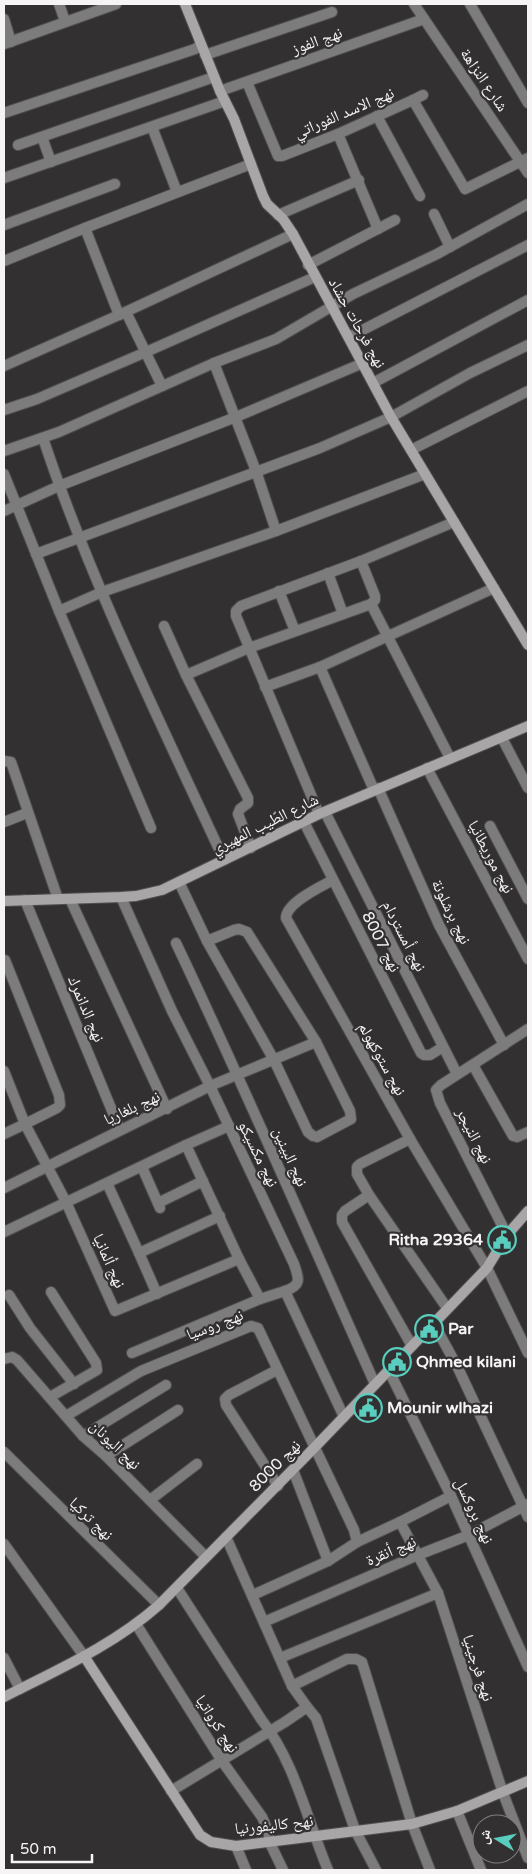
<svg xmlns="http://www.w3.org/2000/svg" width="532" height="1874" viewBox="0 0 532 1874" font-family="'Varela Round','Noto Naskh Arabic',sans-serif">
<rect width="100%" height="100%" fill="#333032"/>
<g fill="none" stroke-linecap="round" stroke-linejoin="round">
<defs>
<g id="street">
<path d="M59 4 65 21"/>
<path d="M414 4 528 173"/>
<path d="M470 4 528 103"/>
<path d="M4 19 11 42"/>
<path d="M4 44 116 4"/>
<path d="M205 55 332 12"/>
<path d="M247 82 278 156H282L338 134 413 100 465 189 528 158"/>
<path d="M220 91 424 19"/>
<path d="M413 100 423 95"/>
<path d="M4 113 195 49 201 45"/>
<path d="M377 116 420 196"/>
<path d="M152 127 177 192"/>
<path d="M338 134 378 229"/>
<path d="M42 137 51 162"/>
<path d="M18 145 214 77"/>
<path d="M4 178 225 101"/>
<path d="M434 214 450 247"/>
<path d="M278 215 359 180"/>
<path d="M4 225 115 184"/>
<path d="M85 228 119 315"/>
<path d="M4 261 85 228 251 164"/>
<path d="M308 265 395 220"/>
<path d="M126 312 162 386"/>
<path d="M349 337 528 245"/>
<path d="M214 363 256 471 276 531"/>
<path d="M4 366 119 315 293 234"/>
<path d="M373 383 528 300"/>
<path d="M4 410 37 399 146 352 315 277"/>
<path d="M43 438C91 583 160 721 224 860"/>
<path d="M411 450 528 391"/>
<path d="M4 451 59 432 214 363 276 339 353 294 437 254 528 204"/>
<path d="M4 474 59 611 151 828"/>
<path d="M4 511 59 486 236 417 363 363"/>
<path d="M36 554 320 448 391 417 470 373 528 345"/>
<path d="M361 561 375 596V600L371 604"/>
<path d="M328 573 343 614"/>
<path d="M279 591 295 631"/>
<path d="M59 611 102 592 276 531 425 474"/>
<path d="M164 626 186 675 248 798V803L240 809 238 814 251 848"/>
<path d="M320 667 374 790"/>
<path d="M186 675 249 648 371 604 450 758"/>
<path d="M265 687 320 667 494 588"/>
<path d="M502 738 528 788"/>
<path d="M4 761 11 762 58 899"/>
<path d="M427 768 528 959"/>
<path d="M378 788 439 925 504 1045"/>
<path d="M325 812 457 1074"/>
<path d="M319 814 236 616V611L241 606 361 561 454 522"/>
<path d="M4 822 27 813"/>
<path d="M304 822 421 1053 424 1055H430L443 1047"/>
<path d="M490 826 528 899"/>
<path d="M333 880C320 887 286 903 286 918L410 1139 487 1268 528 1353"/>
<path d="M121 897 172 1011 210 1086 294 1264C299 1279 302 1285 285 1291L344 1417"/>
<path d="M70 899 167 1109"/>
<path d="M25 900 120 1130"/>
<path d="M207 941 234 930 239 929 247 932 316 1042"/>
<path d="M176 943C245 1088 309 1236 375 1384"/>
<path d="M473 1065 513 1136 517 1137 528 1132"/>
<path d="M4 1071 25 1124 57 1108 60 1105 59 1095 5 960"/>
<path d="M4 1134 25 1124 66 1202 115 1311 239 1259"/>
<path d="M410 1139 360 1164 357 1167V1174L369 1195 447 1308"/>
<path d="M186 1145 239 1259 260 1299 285 1291"/>
<path d="M142 1167 160 1208"/>
<path d="M107 1183 139 1253 220 1216"/>
<path d="M4 1188 210 1086 316 1042 350 1111 351 1119 317 1137 313 1136 308 1132 274 1060 207 941 179 882"/>
<path d="M369 1195 345 1211 342 1215V1222L412 1346"/>
<path d="M158 1203 203 1181"/>
<path d="M4 1232 186 1145 229 1126"/>
<path d="M507 1235 440 1103 436 1090 441 1085 528 1029"/>
<path d="M139 1253 157 1294"/>
<path d="M9 1295 30 1328 74 1384"/>
<path d="M434 1324 458 1368 528 1517"/>
<path d="M132 1353 260 1299"/>
<path d="M4 1359 12 1357 17 1360 83 1436 106 1456 206 1557"/>
<path d="M277 1370 229 1395 225 1399 226 1405 278 1486"/>
<path d="M389 1371 451 1496 528 1667"/>
<path d="M50 1397 97 1370 96 1363 51 1292"/>
<path d="M66 1416 141 1371 251 1326 258 1328 354 1530 357 1542 328 1561 253 1595"/>
<path d="M83 1436 166 1385"/>
<path d="M4 1452 159 1605"/>
<path d="M106 1456 178 1410"/>
<path d="M293 1470 328 1561"/>
<path d="M451 1496 400 1522 438 1593 503 1793 528 1858"/>
<path d="M150 1500 197 1464"/>
<path d="M357 1542 400 1522"/>
<path d="M4 1544 84 1656"/>
<path d="M177 1588 261 1719C295 1762 307 1820 328 1870"/>
<path d="M264 1622 418 1555 469 1535 528 1504"/>
<path d="M136 1624 222 1761 262 1817 269 1833V1841L283 1870"/>
<path d="M4 1658 20 1689"/>
<path d="M280 1658 438 1593"/>
<path d="M292 1686 347 1659H356L362 1662 412 1824 430 1870"/>
<path d="M307 1707 316 1718 355 1830 376 1870"/>
<path d="M171 1791 285 1722 307 1707 292 1686 226 1537"/>
<path d="M457 1811 481 1870"/>
<path d="M236 1846 246 1870"/>
</g>
<g id="secondary">
<path d="M185 4 220 91 234 119 263 196 267 204 283 219 293 234 391 417 528 645"/>
<path d="M4 901 121 897 136 896 162 890 319 814 528 726"/>
<path d="M84 1656 200 1835 211 1842 236 1846 412 1824 457 1811 528 1781"/>
<path d="M4 1697C57 1670 114 1645 159 1605L314 1448 487 1268 507 1235 528 1211"/>
</g>
</defs>
<use href="#street" stroke="#524f51" stroke-width="12"/>
<use href="#secondary" stroke="#524f51" stroke-width="12"/>
<use href="#street" stroke="#7d7c7d" stroke-width="10"/>
<use href="#secondary" stroke="#a9a6a8" stroke-width="10"/>
</g>
<defs>
<symbol id="civic-ring" viewBox="-11 -11 22 22"><circle r="9.5" fill="#333032" stroke="#59cebe" stroke-width="1.5"/><path d="M-.6-6.5H3V-4.5H.6V-3L4-1V1h2V6H-6V1h2V-1L-.6-3ZM-1.2 2.5V6h2.4V2.5Z" fill="#59cebe"/></symbol>
</defs>
<g fill-rule="evenodd">
<use href="#civic-ring" x="486" y="1224" width="32" height="32"/>
<use href="#civic-ring" x="413" y="1313" width="32" height="32"/>
<use href="#civic-ring" x="381" y="1346" width="32" height="32"/>
<use href="#civic-ring" x="352" y="1392" width="32" height="32"/>
</g>
<g text-anchor="middle" dominant-baseline="central" stroke-width="4.5" stroke-linejoin="round" paint-order="stroke">
<g font-size="16" fill="#f6f4f5" stroke="#333032">
<text transform="translate(317 41) rotate(-20)">نهج الفوز</text>
<text transform="translate(484 80) rotate(56)">شارع النزاهة</text>
<text transform="translate(344 113) rotate(-23)">نهج الاسد الفوراتي</text>
<text transform="translate(357 323) rotate(61)">نهج فرحات حشاد</text>
<text transform="translate(265 824) rotate(-26)">شارع الطّيب المهيري</text>
<text transform="translate(491 857) rotate(62)">نهج موريطانيا</text>
<text transform="translate(451 912) rotate(64)">نهج برشلونة</text>
<text transform="translate(404 936) rotate(63)">نهج أمستردام</text>
<text transform="translate(381 942) rotate(63)">نهج 8007</text>
<text transform="translate(86 1009) rotate(67)">نهج الدانمرك</text>
<text transform="translate(382 1059) rotate(61)">نهج ستوكهولم</text>
<text transform="translate(132 1108) rotate(-25)">نهج بلغاريا</text>
<text transform="translate(474 1136) rotate(63)">نهج النيجر</text>
<text transform="translate(258 1154) rotate(64)">نهج مكسيكو</text>
<text transform="translate(290 1157) rotate(66)">نهج البينين</text>
<text transform="translate(109 1261) rotate(66)">نهج ألمانيا</text>
<text transform="translate(215 1325) rotate(-21)">نهج روسيا</text>
<text transform="translate(115 1445) rotate(44)">نهج اليونان</text>
<text transform="translate(275 1466) rotate(-45)">نهج 8000</text>
<text transform="translate(474 1511) rotate(65)">نهج بروكسل</text>
<text transform="translate(91 1519) rotate(44)">نهج تركيا</text>
<text transform="translate(391 1551) rotate(-23)">نهج أنقرة</text>
<text transform="translate(478 1668) rotate(72)">نهج فرجينيا</text>
<text transform="translate(217 1724) rotate(57)">نهج كرواتيا</text>
<text transform="translate(274 1825) rotate(-6)">نهح كاليفورنيا</text>
</g>
<g font-size="16" font-weight="bold" fill="#f6f4f5" stroke="#333032" text-anchor="start">
<text x="483" y="1240" text-anchor="end">Ritha 29364</text>
<text x="448" y="1329">Par</text>
<text x="416" y="1362">Qhmed kilani</text>
<text x="387" y="1408">Mounir wlhazi</text>
</g>
</g>
<rect width="532" height="1874" fill="none" stroke="#f6f4f5" stroke-width="10"/>
<g transform="translate(497 1839) rotate(280)"><circle r="24" fill="#333032" stroke="#817e80"/>
<path d="M0-4L9 19L0 12L-9 19Z" fill="#59cebe"/>
<text y="-8" font-size="14" font-weight="bold" text-anchor="middle" fill="#f6f4f5">ش</text>
</g>
<path d="M12 1854v8h80v-8" fill="none" stroke="#f6f4f5" stroke-width="2.5"/>
<text x="20" y="1854" font-size="15" fill="#f6f4f5" stroke="#333032" stroke-width="4" paint-order="stroke">50 m</text>
</svg>
